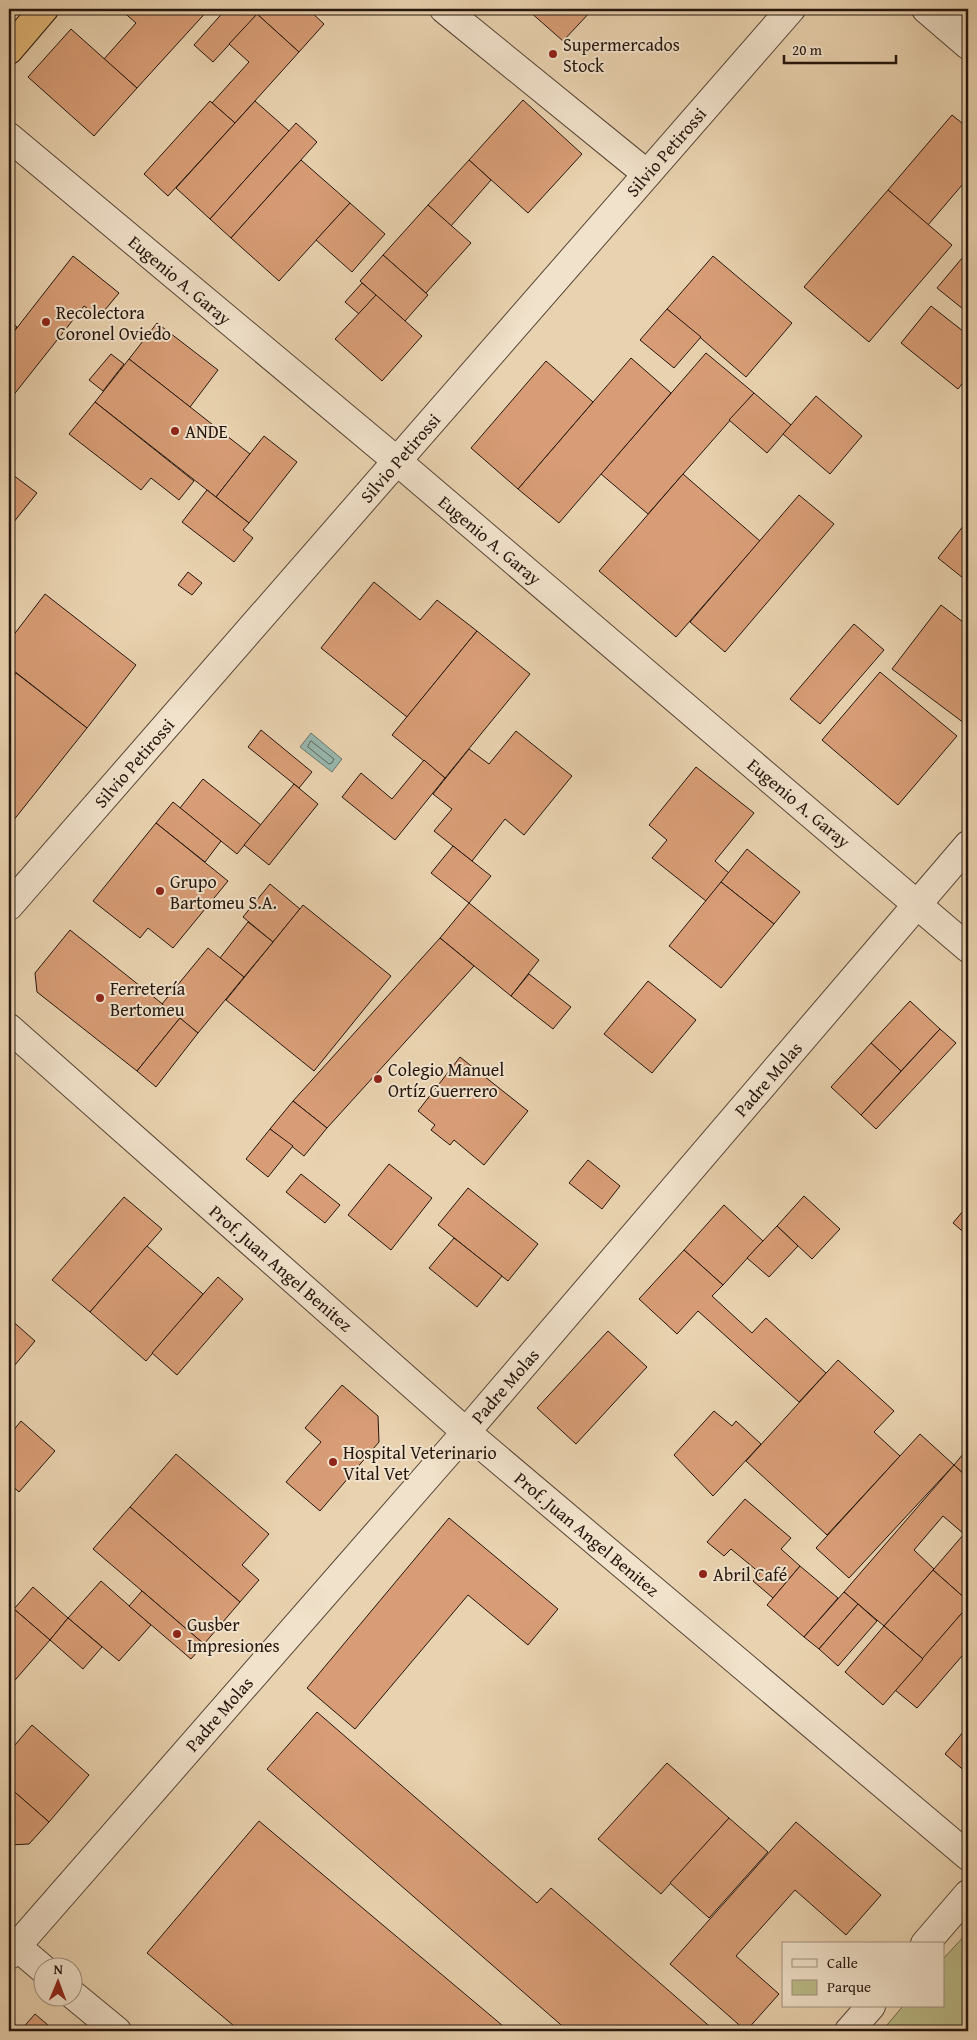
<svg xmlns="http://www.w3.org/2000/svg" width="977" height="2040" viewBox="0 0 977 2040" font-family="'Gentium Book Plus',serif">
<rect width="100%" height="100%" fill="#e9d2af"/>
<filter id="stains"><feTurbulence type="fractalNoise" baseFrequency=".004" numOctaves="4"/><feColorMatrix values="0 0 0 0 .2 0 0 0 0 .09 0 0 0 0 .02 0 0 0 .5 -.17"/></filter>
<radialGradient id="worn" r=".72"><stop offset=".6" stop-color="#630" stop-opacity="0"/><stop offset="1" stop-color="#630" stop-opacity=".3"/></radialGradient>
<path fill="#babb88" stroke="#70684b" d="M968 1932V2031H882L903 2006H943V1959Z"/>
<path fill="#97b7ad" stroke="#69776d" d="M311 733 342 759 332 772 300 747Z"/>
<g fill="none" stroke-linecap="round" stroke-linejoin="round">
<path stroke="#5e665e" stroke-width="1" d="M311 741 334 759 332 763 329 764 308 747Z"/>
</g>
<g fill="#d89d76" stroke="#25160e">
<path d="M120 9H209L137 88 104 59 136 23Z"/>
<path d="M226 9H262L213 62 194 45Z"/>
<path d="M262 9H308L324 24 299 52 257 14Z"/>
<path d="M531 9H593L563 41 529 11Z"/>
<path d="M257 14 299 52 235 123 212 103 249 62 229 44Z"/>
<path d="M71 29 137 88 94 136 28 77Z"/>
<path d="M523 100 582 154 528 213 469 160Z"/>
<path d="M210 101 235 123 168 196 144 174Z"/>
<path d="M255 101 289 131 210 219 176 188Z"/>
<path d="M952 115 968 128V178L928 225 888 190Z"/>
<path d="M296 123 317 142 231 238 210 219Z"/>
<path d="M301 160 350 203 279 281 231 238Z"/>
<path d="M469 160 491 180 451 226 428 205Z"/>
<path d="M888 190 952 245 869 342 804 287Z"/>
<path d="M350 203 385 234 352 272 316 240Z"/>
<path d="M428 205 471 243 426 293 383 255Z"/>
<path d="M968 251V313L937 288Z"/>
<path d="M383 255 428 295 405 321 360 281Z"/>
<path d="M73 256 119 293 99 317 84 306 12 397 9 395V338Z"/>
<path d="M713 256 792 323 746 377 667 309Z"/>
<path d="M362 283 376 295 359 314 345 302Z"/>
<path d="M376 295 422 336 382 381 335 339Z"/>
<path d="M931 306 968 335V376L958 389 901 343Z"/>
<path d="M667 309 701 337 674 368 640 340Z"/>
<path d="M9 320 17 327 9 338Z"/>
<path d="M157 323 218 370 190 407 129 359Z"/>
<path d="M706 353 754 393 648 514 601 474Z"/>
<path d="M111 354 124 364 103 391 89 380Z"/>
<path d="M631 358 671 393 559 523 518 489Z"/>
<path d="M129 359 250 454 216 497 95 402Z"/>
<path d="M546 361 593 402 518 489 471 448Z"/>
<path d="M754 393 791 425 767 453 729 420Z"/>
<path d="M816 396 862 436 830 474 783 434Z"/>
<path d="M95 402 194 481 179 500 151 478 141 490 69 434Z"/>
<path d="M264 436 297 462 249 523 216 497Z"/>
<path d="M9 472 37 493 9 528Z"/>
<path d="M683 474 760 541 676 637 599 571Z"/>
<path d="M207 490 249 523 243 530 253 538 234 562 182 522Z"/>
<path d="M799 495 834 524 725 652 690 622Z"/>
<path d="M968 520V582L938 558Z"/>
<path d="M188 572 202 583 192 595 178 585Z"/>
<path d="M374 582 420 620 437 600 477 631 407 717 321 648Z"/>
<path d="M45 594 136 665 87 728 9 667V641Z"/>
<path d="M941 605 968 626V726L892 669Z"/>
<path d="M854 624 884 650 820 724 790 699Z"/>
<path d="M477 631 530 674 445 778 392 735Z"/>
<path d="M880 672 957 736 898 805 822 740Z"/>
<path d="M16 673 87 728 9 826V683Z"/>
<path d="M261 730 312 772 299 788 248 747Z"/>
<path d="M516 731 572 776 524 835 505 819 472 861 434 831 452 809 433 794 469 749 489 764Z"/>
<path d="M424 760 445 778 395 840 342 797 361 773 392 799Z"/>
<path d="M696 767 754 813 715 861 729 873 706 901 652 858 667 840 649 825Z"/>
<path d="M203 779 261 825 237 854 180 808Z"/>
<path d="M294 784 318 804 269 865 244 845Z"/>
<path d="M173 802 221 841 205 862 156 823Z"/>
<path d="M156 823 228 881 173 948 148 928 140 938 93 901Z"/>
<path d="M453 846 491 876 469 903 431 873Z"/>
<path d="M747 849 800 892 774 924 721 882Z"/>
<path d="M721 882 774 924 721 988 669 946Z"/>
<path d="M270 884 300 909 273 942 243 917Z"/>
<path d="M469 903 539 960 511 996 440 938Z"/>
<path d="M303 905 391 976 314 1071 226 1000Z"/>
<path d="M248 922 273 942 244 977 220 958Z"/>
<path d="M70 930 180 1018 137 1071 37 992 35 973Z"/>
<path d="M440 938 474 966 327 1128 293 1101Z"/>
<path d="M208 948 244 977 198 1033 162 1004Z"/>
<path d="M529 974 571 1007 553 1029 511 996Z"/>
<path d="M648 981 696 1020 652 1073 604 1034Z"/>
<path d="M910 1001 940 1029 901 1071 871 1043Z"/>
<path d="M180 1018 198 1033 156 1087 137 1071Z"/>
<path d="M940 1029 956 1043 876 1129 861 1115Z"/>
<path d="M871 1043 901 1071 861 1115 831 1087Z"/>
<path d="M460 1057 528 1111 484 1165 454 1140 450 1145 431 1130 435 1125 418 1111Z"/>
<path d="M293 1101 327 1128 304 1156 270 1129Z"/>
<path d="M270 1129 293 1146 268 1177 246 1159Z"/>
<path d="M588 1160 620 1186 602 1209 569 1183Z"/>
<path d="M389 1164 432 1198 391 1250 348 1215Z"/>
<path d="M301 1174 340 1205 325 1223 286 1192Z"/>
<path d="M468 1188 538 1244 508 1281 438 1225Z"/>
<path d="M804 1196 840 1229 812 1259 777 1226Z"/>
<path d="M124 1197 162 1229 90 1312 52 1280Z"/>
<path d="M724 1205 763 1241 723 1285 684 1250Z"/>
<path d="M968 1205V1236L953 1223Z"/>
<path d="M777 1226 798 1246 769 1277 747 1258Z"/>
<path d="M454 1238 502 1276 477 1307 429 1268Z"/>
<path d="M147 1246 203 1294 146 1361 90 1312Z"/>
<path d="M684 1250 723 1285 712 1296 752 1333 766 1318 826 1373 799 1402 698 1311 677 1334 639 1299Z"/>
<path d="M218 1277 243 1299 177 1375 152 1353Z"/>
<path d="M9 1318 35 1341 9 1372Z"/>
<path d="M608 1331 647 1367 576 1444 537 1408Z"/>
<path d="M838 1360 894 1411 874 1432 900 1456 827 1535 746 1461Z"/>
<path d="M342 1385 378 1416 379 1442 320 1511 286 1482 321 1442 305 1428Z"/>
<path d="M714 1411 732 1426 736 1421 761 1444 713 1496 674 1455Z"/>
<path d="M21 1421 55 1451 19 1492 9 1483V1436Z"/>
<path d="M920 1434 954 1465 849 1578 816 1548Z"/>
<path d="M968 1448V1478L954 1465Z"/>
<path d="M176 1454 269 1534 242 1565 259 1580 240 1602 130 1507Z"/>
<path d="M954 1465 968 1478V1530L964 1534 943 1516 914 1550 934 1569 884 1626 844 1592Z"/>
<path d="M745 1499 791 1538 781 1549 800 1566 773 1598 753 1581 760 1573 731 1549 724 1556 707 1542Z"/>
<path d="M130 1507 240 1602 204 1644 93 1549Z"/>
<path d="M449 1518 558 1609 528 1645 468 1595 355 1729 307 1688Z"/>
<path d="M964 1534 968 1538V1601L933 1570Z"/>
<path d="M800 1566 838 1598 804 1637 767 1605Z"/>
<path d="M933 1570 968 1601V1606L923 1659 884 1626Z"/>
<path d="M101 1581 151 1625 119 1661 68 1618Z"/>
<path d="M33 1587 68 1618 50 1640 14 1609Z"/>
<path d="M142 1591 204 1644 191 1659 129 1606Z"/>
<path d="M844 1592 858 1604 819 1649 804 1637Z"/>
<path d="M858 1604 877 1621 838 1666 819 1649Z"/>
<path d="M968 1606V1649L917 1708 895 1690Z"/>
<path d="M14 1609 50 1640 9 1687V1614Z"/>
<path d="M68 1618 102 1647 83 1669 50 1640Z"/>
<path d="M884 1626 923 1659 883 1705 845 1672Z"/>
<path d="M317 1712 537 1903 551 1888 715 2031H568L267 1769Z"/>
<path d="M32 1725 89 1775 49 1822 9 1787V1752Z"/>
<path d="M968 1726V1774L945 1754Z"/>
<path d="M667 1763 729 1818 661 1894 598 1839Z"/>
<path d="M9 1787 49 1822 29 1844 9 1845Z"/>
<path d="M729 1818 768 1852 709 1918 670 1883Z"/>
<path d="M259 1821 509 2031H240L147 1953Z"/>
<path d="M796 1822 881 1895 846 1935 795 1890 736 1956 779 1994 746 2031 670 1964Z"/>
<path d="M35 2014 55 2031H20Z"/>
</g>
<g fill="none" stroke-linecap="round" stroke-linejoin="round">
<defs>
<g id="minor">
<path d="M444 9 647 174"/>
<path d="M926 9 968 45"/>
<path d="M946 26 961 9"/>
<path d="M9 137 397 461 968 948"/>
<path d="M9 906 791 9"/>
<path d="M9 1028 466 1432 968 1856"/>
<path d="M9 1940 42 1968"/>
<path d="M925 1944 968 1894"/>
<path d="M9 1955 466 1432 968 845"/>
<path d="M72 1994 117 2031"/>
<path d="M849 2031 871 2006"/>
</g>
<path id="highway" d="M9 50 44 9"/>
</defs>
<use href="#minor" stroke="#564536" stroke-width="30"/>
<use href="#highway" stroke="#25160e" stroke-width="30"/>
<use href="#minor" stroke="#f1e2cb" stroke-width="28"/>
<use href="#highway" stroke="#e4b978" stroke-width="28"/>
</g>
<g fill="#8f2418" stroke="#f1e2cb" stroke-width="2">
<circle cx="553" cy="54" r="5"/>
<circle cx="46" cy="322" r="5"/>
<circle cx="175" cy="431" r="5"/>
<circle cx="160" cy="891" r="5"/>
<circle cx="100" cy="998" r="5"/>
<circle cx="378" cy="1079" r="5"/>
<circle cx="333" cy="1462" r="5"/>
<circle cx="703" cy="1574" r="5"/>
<circle cx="177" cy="1634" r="5"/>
</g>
<g text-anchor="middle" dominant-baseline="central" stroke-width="4" stroke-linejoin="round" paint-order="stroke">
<g font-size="18" fill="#25160e" stroke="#f1e2cb" text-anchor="start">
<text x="563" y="44">Supermercados<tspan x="563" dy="21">Stock</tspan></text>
<text x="56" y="312">Recolectora<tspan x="56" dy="21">Coronel Oviedo</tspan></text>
<text x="185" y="431">ANDE</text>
<text x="170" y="881">Grupo<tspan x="170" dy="21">Bartomeu S.A.</tspan></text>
<text x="110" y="988">Ferretería<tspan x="110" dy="21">Bertomeu</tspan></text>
<text x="388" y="1069">Colegio Manuel<tspan x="388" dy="21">Ortíz Guerrero</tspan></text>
<text x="343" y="1452">Hospital Veterinario<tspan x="343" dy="21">Vital Vet</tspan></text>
<text x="713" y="1574">Abril Café</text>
<text x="187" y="1624">Gusber<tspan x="187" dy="21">Impresiones</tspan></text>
</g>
<g font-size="18" fill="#25160e" stroke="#f1e2cb">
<text transform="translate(666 152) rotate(-49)">Silvio Petirossi</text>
<text transform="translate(180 280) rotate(40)">Eugenio A. Garay</text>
<text transform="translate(400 458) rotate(-49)">Silvio Petirossi</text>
<text transform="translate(490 540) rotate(40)">Eugenio A. Garay</text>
<text transform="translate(134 763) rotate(-49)">Silvio Petirossi</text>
<text transform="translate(799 803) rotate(40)">Eugenio A. Garay</text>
<text transform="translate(768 1079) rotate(-49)">Padre Molas</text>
<text transform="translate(281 1268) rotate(41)">Prof. Juan Angel Benitez</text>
<text transform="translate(505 1386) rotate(-49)">Padre Molas</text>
<text transform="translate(587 1534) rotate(40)">Prof. Juan Angel Benitez</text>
<text transform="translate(219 1714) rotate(-49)">Padre Molas</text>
</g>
</g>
<rect width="977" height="2040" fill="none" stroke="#e9d2af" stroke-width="30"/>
<rect x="10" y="10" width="957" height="2020" fill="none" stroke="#25160e" stroke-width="2.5"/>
<rect x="15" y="15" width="947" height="2010" fill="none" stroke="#25160e"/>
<rect x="782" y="1942" width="162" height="65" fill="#f1e2cb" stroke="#9f907f"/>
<rect x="792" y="1959" width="25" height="8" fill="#f1e2cb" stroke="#9f907f"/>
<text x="827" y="1968" font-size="15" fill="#25160e">Calle</text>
<rect x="792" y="1980" width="25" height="15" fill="#babb88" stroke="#9f907f"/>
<text x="827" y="1992" font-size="15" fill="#25160e">Parque</text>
<g transform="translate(58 1982) rotate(1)"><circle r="24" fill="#f1e2cb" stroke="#9f907f"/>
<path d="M0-4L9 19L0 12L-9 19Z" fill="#8f2418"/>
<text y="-8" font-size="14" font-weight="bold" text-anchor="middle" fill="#25160e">N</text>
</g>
<path d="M784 55v8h112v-8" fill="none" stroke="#25160e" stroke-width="2.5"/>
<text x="792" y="55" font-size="15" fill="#25160e" stroke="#f1e2cb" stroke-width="4" paint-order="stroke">20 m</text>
<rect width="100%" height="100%" filter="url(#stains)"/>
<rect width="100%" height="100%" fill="url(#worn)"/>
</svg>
